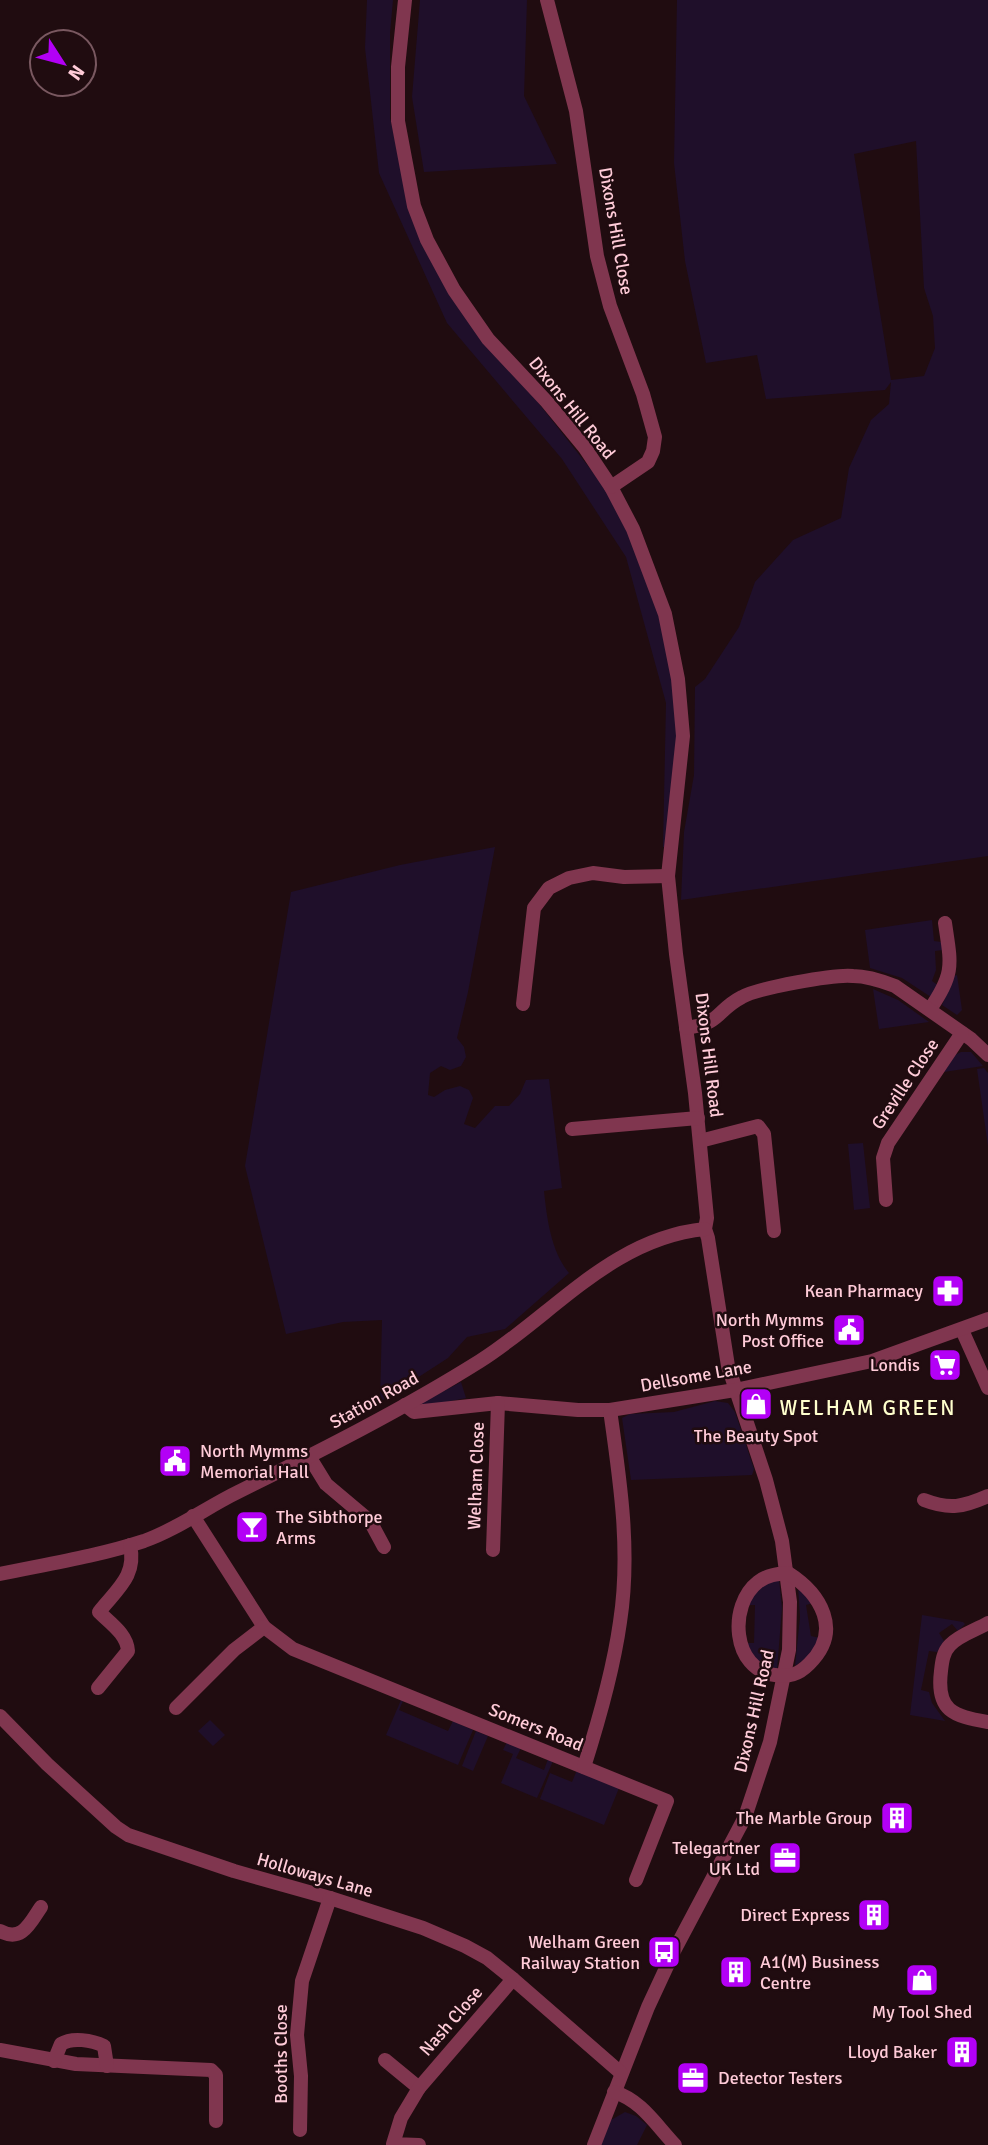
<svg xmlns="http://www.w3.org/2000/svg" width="988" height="2145" viewBox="0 0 988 2145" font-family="Signika,sans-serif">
<rect width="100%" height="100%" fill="#200c10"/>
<g fill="#1f0f2a" fill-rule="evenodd">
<path d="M367 0H393L390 33V118L415 226 533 396 603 485 630 533 669 643 676 695 677 756 668 848 663 847 666 703 626 557 562 459 447 323 379 173 365 48Z"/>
<path d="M420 0H527L524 96 557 164 424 172 412 97Z"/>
<path d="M677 0H988V856L681 900 684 832 694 775 695 687 705 679 739 627 755 582 793 540 841 518 849 468 871 420 889 404 891 382 885 390 766 399 757 355 706 363 685 261 674 163ZM916 141 924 288 933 316 935 348 924 376 891 380 854 154Z"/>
<path d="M495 847 468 992 457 1038 464 1047 466 1057 461 1066 450 1070 441 1066 430 1073 428 1095 434 1097 445 1090 460 1086 469 1090 473 1098 464 1124 475 1128 495 1106H509L520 1094 526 1080 549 1079 562 1188 544 1191C547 1219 551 1251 569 1273L505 1329 467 1337 448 1358 380 1402 382 1320 343 1322 286 1334 245 1166 291 892 400 865Z"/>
<path d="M932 920 934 941 941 942 943 950 935 951 936 970 932 981 939 986 931 997 902 978 870 968 865 930Z"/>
<path d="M957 975 962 1010 957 1015 942 1005 954 976Z"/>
<path d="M873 989 898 1000 929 1022 879 1029Z"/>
<path d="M961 1052H971L983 1066 944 1072 955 1055Z"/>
<path d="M984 1068 988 1073V1146L977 1069Z"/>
<path d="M863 1143 870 1208 854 1210 848 1144Z"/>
<path d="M461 1382 466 1398 422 1407 421 1403Z"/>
<path d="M715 1401 728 1403 735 1412 754 1469 752 1475 631 1480 622 1418 630 1414 674 1412Z"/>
<path d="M779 1579 782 1608 777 1670 760 1667 746 1643H754L755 1605H747L754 1588Z"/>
<path d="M798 1586 813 1603 806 1605 811 1636 820 1638 812 1654 795 1666 800 1617Z"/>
<path d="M922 1615 963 1622 965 1624 958 1631 952 1624 939 1633 944 1641 937 1652 929 1651 921 1690 929 1692 932 1703 945 1721 910 1715Z"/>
<path d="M401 1700 403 1701 399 1710 448 1731 453 1721 473 1730 458 1765 386 1735Z"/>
<path d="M210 1720 225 1735 213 1746 198 1731Z"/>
<path d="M476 1731 488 1736 473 1771 462 1766Z"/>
<path d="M507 1742 521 1748 516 1758 544 1770 548 1759 553 1761 537 1798 501 1783 513 1754 503 1750Z"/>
<path d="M577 1770 619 1788 604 1825 540 1799 550 1773 572 1782Z"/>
<path d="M625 2112 636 2116 647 2125 637 2145H601L611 2120Z"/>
</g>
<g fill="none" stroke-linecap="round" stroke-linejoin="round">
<g stroke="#80364f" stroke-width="14">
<path d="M405 0 398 67V121L414 206 427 240 454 290 488 339 547 402 585 448 611 487 633 529 665 614 678 679 683 736 668 876 676 954 695 1093 707 1218 705 1229 708 1238 728 1366 766 1480 782 1541 790 1602 789 1650 770 1742 745 1817 674 1951 648 2007 594 2145"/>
<path d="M547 0 576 111 597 256 610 306 643 394 655 437 653 451 648 462 611 487"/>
<path d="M523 1004 534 908 549 888 569 878 593 873 624 877 668 876"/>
<path d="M930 1009C955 973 951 964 945 923"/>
<path d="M686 1028C723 1023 715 1011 742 997 758 988 834 974 853 976 868 976 882 981 895 986L971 1039 988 1055"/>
<path d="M572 1129 698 1118"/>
<path d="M700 1141 758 1126 764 1134 774 1231"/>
<path d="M886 1200 883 1158 888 1143 962 1033"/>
<path d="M962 1330 988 1388"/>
<path d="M405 1405 414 1412 498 1403 578 1410H610L735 1390 872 1361 988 1319"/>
<path d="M310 1458 326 1484 370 1521 384 1547"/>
<path d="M924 1500C950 1510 963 1507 988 1496"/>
<path d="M193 1516 264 1627 293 1649 667 1801 636 1880"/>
<path d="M493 1550 498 1403"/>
<path d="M788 1573C821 1594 843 1631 809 1664 798 1675 789 1677 775 1675 732 1670 728 1605 758 1582 767 1575 777 1574 788 1573Z"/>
<path d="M0 1574C48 1564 98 1556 144 1541 178 1529 207 1507 238 1492 320 1451 402 1410 480 1361 553 1315 612 1238 705 1229"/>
<path d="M988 1623C976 1630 959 1635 950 1645 943 1652 942 1662 941 1671 936 1711 953 1716 988 1722"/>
<path d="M98 1688 128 1651C127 1634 110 1623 99 1612 117 1589 137 1576 130 1545"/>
<path d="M176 1708 234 1650 264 1627"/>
<path d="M0 1716 47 1764 116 1827 128 1835 234 1871 330 1898 423 1928 465 1946 487 1958 513 1979 621 2073"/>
<path d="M584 1767C599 1720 613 1672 620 1622 631 1552 620 1480 610 1410"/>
<path d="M0 1931C22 1943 30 1923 41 1907"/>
<path d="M0 2050 76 2064 211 2070 216 2075V2121"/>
<path d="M385 2060 419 2088"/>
<path d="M54 2061 61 2044C72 2037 92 2040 104 2046L107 2066"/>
<path d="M614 2092C641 2100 656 2125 675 2145"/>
<path d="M300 2130 301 2076 297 2035 302 1981 330 1898"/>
<path d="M419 2145 393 2144 401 2118 419 2088 513 1979"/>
</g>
</g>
<defs>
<symbol id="pharmacy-square" viewBox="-11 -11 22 22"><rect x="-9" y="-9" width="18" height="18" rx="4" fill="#b300f6" stroke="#200c10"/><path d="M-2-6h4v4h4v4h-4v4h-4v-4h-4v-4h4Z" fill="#fff"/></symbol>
<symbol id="civic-square" viewBox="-11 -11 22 22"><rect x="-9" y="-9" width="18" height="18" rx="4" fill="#b300f6" stroke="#200c10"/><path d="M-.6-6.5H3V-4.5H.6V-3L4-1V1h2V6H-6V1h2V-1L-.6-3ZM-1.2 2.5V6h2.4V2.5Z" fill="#fff"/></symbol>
<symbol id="supermarket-square" viewBox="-11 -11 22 22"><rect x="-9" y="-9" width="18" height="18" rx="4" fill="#b300f6" stroke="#200c10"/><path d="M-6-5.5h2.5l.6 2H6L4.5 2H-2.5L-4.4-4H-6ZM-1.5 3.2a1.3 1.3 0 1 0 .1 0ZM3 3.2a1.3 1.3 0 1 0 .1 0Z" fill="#fff"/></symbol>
<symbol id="shop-square" viewBox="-11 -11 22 22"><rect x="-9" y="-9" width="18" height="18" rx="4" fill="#b300f6" stroke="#200c10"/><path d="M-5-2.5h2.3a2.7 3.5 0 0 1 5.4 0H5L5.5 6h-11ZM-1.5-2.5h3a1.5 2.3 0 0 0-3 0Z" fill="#fff"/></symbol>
<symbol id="bar-square" viewBox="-11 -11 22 22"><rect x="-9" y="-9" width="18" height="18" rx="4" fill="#b300f6" stroke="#200c10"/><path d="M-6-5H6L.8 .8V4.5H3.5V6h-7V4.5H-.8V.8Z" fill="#fff"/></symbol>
<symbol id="building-square" viewBox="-11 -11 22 22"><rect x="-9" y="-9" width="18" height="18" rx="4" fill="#b300f6" stroke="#200c10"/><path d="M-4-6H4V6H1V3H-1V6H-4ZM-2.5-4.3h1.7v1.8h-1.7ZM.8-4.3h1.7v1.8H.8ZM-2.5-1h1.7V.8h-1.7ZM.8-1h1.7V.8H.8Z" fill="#fff"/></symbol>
<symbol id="office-square" viewBox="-11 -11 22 22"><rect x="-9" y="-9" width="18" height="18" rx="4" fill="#b300f6" stroke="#200c10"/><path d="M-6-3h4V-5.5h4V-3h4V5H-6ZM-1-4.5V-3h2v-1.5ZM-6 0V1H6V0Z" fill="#fff"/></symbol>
<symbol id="bus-square" viewBox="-11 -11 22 22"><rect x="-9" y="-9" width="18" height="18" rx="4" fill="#b300f6" stroke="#200c10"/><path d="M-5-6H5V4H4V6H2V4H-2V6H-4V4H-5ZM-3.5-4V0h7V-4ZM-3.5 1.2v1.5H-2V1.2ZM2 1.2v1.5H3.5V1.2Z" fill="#fff"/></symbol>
</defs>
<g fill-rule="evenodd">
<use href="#pharmacy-square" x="929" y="1272" width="38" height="38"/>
<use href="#civic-square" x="830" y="1311" width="38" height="38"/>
<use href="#supermarket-square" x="926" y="1346" width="38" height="38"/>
<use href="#shop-square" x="737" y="1385" width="38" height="38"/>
<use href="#civic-square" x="156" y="1442" width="38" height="38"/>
<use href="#bar-square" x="233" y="1508" width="38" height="38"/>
<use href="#building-square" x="878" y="1799" width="38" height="38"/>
<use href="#office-square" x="766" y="1839" width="38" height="38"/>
<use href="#building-square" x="855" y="1896" width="38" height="38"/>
<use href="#bus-square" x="645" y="1933" width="38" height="38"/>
<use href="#building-square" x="717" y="1953" width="38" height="38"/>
<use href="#shop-square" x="903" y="1961" width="38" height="38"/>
<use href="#building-square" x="943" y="2033" width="38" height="38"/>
<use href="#office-square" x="674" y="2059" width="38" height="38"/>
</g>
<g text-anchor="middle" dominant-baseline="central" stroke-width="5" stroke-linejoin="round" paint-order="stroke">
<g font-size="18" fill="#ffcbd8" stroke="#200c10">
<text transform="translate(616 231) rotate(80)">Dixons Hill Close</text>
<text transform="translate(572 408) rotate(51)">Dixons Hill Road</text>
<text transform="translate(709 1055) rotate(83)">Dixons Hill Road</text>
<text transform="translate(905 1084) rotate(-56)">Greville Close</text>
<text transform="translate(696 1376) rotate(-10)">Dellsome Lane</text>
<text transform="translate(374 1400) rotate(-29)">Station Road</text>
<text transform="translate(476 1476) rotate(-88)">Welham Close</text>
<text transform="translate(754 1711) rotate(-77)">Dixons Hill Road</text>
<text transform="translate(536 1727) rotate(22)">Somers Road</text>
<text transform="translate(315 1875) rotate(16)">Holloways Lane</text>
<text transform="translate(451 2021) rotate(-49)">Nash Close</text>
<text transform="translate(281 2054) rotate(-90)">Booths Close</text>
</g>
<g font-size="18" fill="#ffcbd8" stroke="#200c10" text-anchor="end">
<text x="923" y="1291">Kean Pharmacy</text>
<text x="824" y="1320">North Mymms<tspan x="824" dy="21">Post Office</tspan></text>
<text x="920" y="1365">Londis</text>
<text x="756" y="1436" text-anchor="middle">The Beauty Spot</text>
<text x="200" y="1451" text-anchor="start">North Mymms<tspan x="200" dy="21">Memorial Hall</tspan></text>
<text x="276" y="1517" text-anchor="start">The Sibthorpe<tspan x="276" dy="21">Arms</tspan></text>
<text x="872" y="1818">The Marble Group</text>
<text x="760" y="1848">Telegartner<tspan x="760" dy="21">UK Ltd</tspan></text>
<text x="850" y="1915">Direct Express</text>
<text x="640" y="1942">Welham Green<tspan x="640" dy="21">Railway Station</tspan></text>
<text x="760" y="1962" text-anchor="start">A1(M) Business<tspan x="760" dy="21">Centre</tspan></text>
<text x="922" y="2012" text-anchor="middle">My Tool Shed</text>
<text x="937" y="2052">Lloyd Baker</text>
<text x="718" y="2078" text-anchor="start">Detector Testers</text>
</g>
<g font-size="21" letter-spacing="2" fill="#ffffcd" stroke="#200c10">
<text x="868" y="1408">WELHAM GREEN</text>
</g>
</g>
<g transform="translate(63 63) rotate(126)"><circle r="33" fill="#200c10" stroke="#795860" stroke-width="2"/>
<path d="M0-5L12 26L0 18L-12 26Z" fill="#b300f6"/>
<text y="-10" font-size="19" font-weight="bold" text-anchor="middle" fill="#ffcbd8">N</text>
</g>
</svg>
